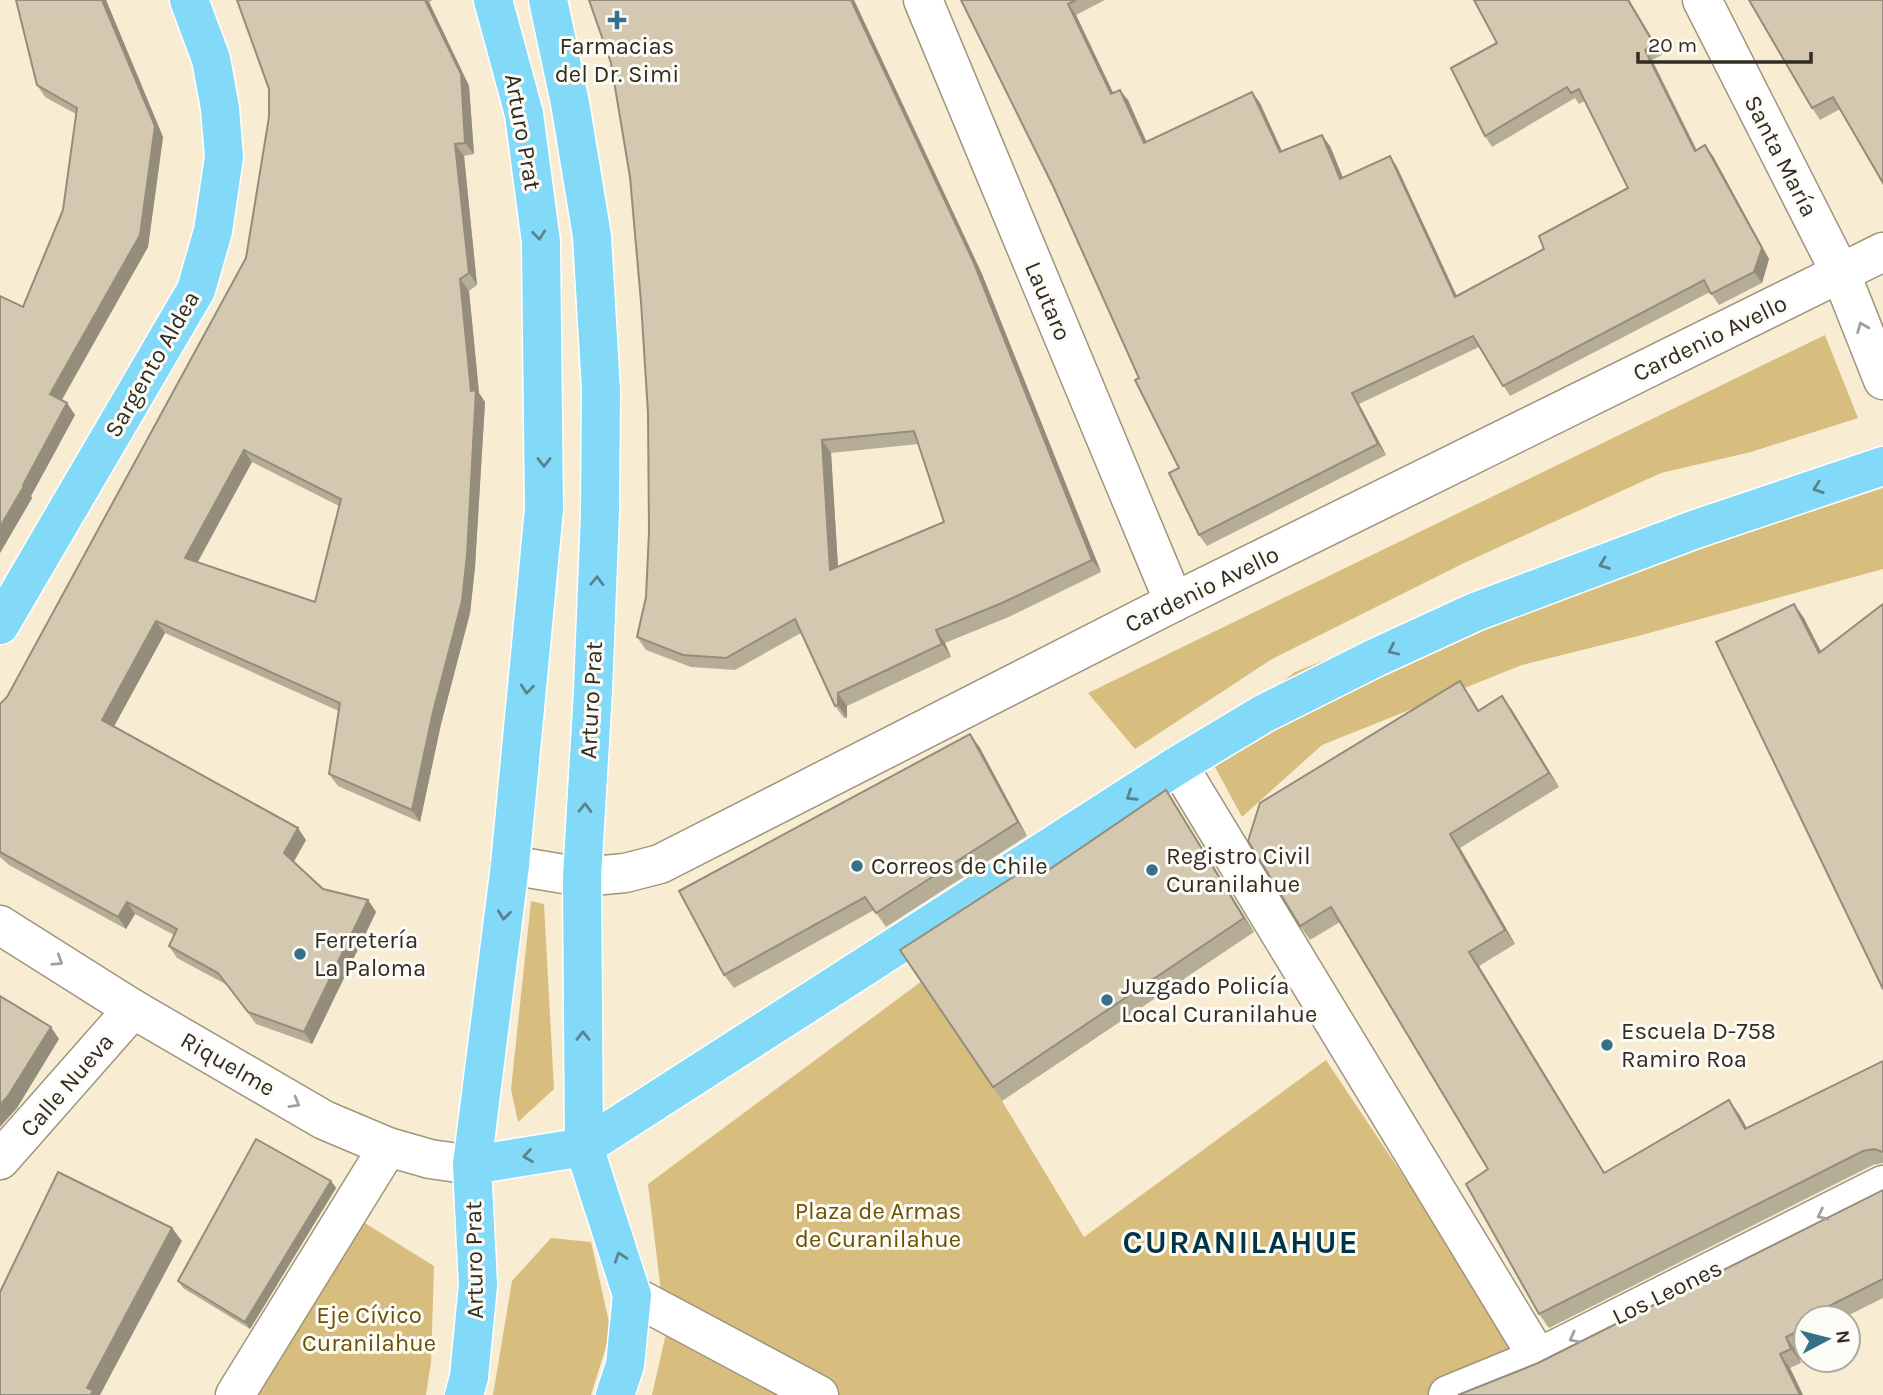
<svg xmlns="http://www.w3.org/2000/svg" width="1883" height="1395" viewBox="0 0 1883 1395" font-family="Karla,sans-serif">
<rect width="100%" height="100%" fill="#f8edd3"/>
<g fill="#d8be7e">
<path d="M1825 335 1858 418 1751 452 1661 473 1464 563 1272 659 1135 749 1088 693Z"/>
<path d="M1883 470V569L1638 636 1522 665 1322 745 1242 817 1202 743 1295 672 1451 610Z"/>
<path d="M531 901 544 904 554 1089 518 1122 511 1089Z"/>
<path d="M922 981 1002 1101 1084 1237 1326 1060 1524 1357 1440 1395H652L666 1333 648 1184Z"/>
<path d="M360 1220 434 1266 431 1362 426 1395H259Z"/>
<path d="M551 1238 591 1242 611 1331 591 1395H493L512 1281Z"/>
</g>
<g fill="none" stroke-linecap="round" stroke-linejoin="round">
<defs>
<g id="minor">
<path d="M923 0 1174 602"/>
<path d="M1702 0 1841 274 1883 380"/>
<path d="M1178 765 1538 1358"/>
<path d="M510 865 582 877 625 873 660 864 1174 602 1883 252"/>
<path d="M0 925 133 1009 324 1120 388 1147 430 1159 472 1165"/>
<path d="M0 1160 133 1009"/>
<path d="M632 1295 819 1395"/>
<path d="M235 1395 388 1147"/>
<path d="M1448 1395 1538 1358 1883 1185"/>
</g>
<g id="major">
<path d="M548 0 570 103 592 236 601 390 600 512 593 691 582 877 584 1147 632 1295 625 1365 615 1395"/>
<path d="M0 625 196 290 213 231 224 157 220 108 211 59 189 0"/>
<path d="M472 1165 584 1147 1178 765 1263 714 1377 657 1475 612 1696 529 1883 466"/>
<path d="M464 1395 469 1377 478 1285 472 1165 510 865 544 509 541 242 524 114 493 0"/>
</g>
</defs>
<use href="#minor" stroke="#9f957d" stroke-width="41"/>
<use href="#major" stroke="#fff" stroke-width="41"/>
<use href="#minor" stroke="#fff" stroke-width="38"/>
<use href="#major" stroke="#83d9f8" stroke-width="38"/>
</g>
<g fill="#b6ad97" fill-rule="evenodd">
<path d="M16 0H106L163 137 148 247 62 400 67 403 75 415 31 496 32 498 0 553V296L23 307 63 210 76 114 45 97 37 85Z"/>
<path d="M237 0H433L429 2 469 86 474 154 464 156 477 285 469 291 479 393 485 402 475 567 470 613 441 724 420 822 338 786 329 774 339 711 165 633 114 726 306 840 294 862 323 889 368 900 376 912 312 1044 256 1024 227 985 177 958 169 946 174 935 135 914 126 929 9 865 0 857V704L7 697 246 258 269 117V89ZM252 462 339 506 315 602 198 562Z"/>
<path d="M589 0H854L982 274 1101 572 1011 616 945 643 951 657 847 706V718H844L835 706 801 633 735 670 691 667 646 650 637 637 646 597 649 532 648 413 641 302 630 177 611 63ZM918 444 944 522 838 567 831 453Z"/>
<path d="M961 0H1105L1076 15 1113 93 1128 100 1146 142 1252 92 1260 103 1282 151 1330 146 1343 178 1390 156 1397 167 1457 296 1544 249 1628 188 1585 101 1579 104 1575 98 1492 147 1485 136 1497 43 1474 0H1629L1662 55 1652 60 1697 150 1713 156 1769 259 1762 283 1719 305 1710 292 1510 396 1479 347 1359 404 1386 455 1207 546 1199 535 1179 468 1053 186Z"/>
<path d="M1883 0 1840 109 1820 120 1812 108Z"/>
<path d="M1470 695 1479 711 1502 696 1512 710 1559 787 1460 848 1515 944 1479 966 1605 1173 1739 1114 1747 1128 1883 1061V1163L1873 1165 1549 1328 1539 1314 1488 1169 1340 922 1310 940 1300 926Z"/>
<path d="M970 734 980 748 1027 836 886 927 874 910 734 988 724 975Z"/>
<path d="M1175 804 1254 932 1002 1101 900 950 1038 861 1045 872Z"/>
<path d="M331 1181 336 1188 250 1329 183 1288 178 1281Z"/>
<path d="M1883 1190V1298L1843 1318H1806V1346L1796 1351 1801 1363 1790 1368 1803 1395H1458L1538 1363Z"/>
</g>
<g fill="#948d7b">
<path d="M102 0H106L163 137 148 247 58 406 50 394Z"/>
<path d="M425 0H427L429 2 469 86 474 154 465 143Z"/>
<path d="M851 0H854L982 274 1101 572 1092 560Z"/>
<path d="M1628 0H1629L1662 55 1654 44Z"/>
<path d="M1068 4 1076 15 1119 105 1111 94Z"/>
<path d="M1645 50 1652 60 1702 162 1695 151Z"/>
<path d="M1120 90 1128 100 1152 154 1144 143Z"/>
<path d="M1252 92 1260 103 1287 163 1280 152Z"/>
<path d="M1322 135 1330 146 1348 190 1340 179Z"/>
<path d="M455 144 464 156 477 285 469 273Z"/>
<path d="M1705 145 1713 156 1769 259 1762 283 1754 272Z"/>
<path d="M1390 156 1397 167 1462 308 1455 297Z"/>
<path d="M460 279 469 291 479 393 485 402 475 567 470 613 441 724 420 822 412 810 433 712 471 391Z"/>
<path d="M1352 393 1359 404 1386 455 1378 444Z"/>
<path d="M67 403 75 415 31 496 32 498 0 553V527Z"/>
<path d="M822 440 831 453 839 583 830 570Z"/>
<path d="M244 450 252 462 193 570 185 558Z"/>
<path d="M1794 604 1804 618 1829 667 1819 653Z"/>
<path d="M156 621 165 633 111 732 102 720Z"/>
<path d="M936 630 945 643 951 657 942 644Z"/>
<path d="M838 693 847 706V718L838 705Z"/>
<path d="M1502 696 1512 710 1559 787 1549 773Z"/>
<path d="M970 734 980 748 1027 836 1018 822Z"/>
<path d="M1166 790 1175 804 1254 932 1244 918Z"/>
<path d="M298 828 306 840 292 864 284 853Z"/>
<path d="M1450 834 1460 848 1515 944 1505 930Z"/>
<path d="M368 900 376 912 312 1044 304 1032Z"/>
<path d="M127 902 135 914 126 929 118 917Z"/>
<path d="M1469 952 1479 966 1614 1188 1604 1173Z"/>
<path d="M51 1027 59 1039 17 1108 0 1127V1105Z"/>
<path d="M1729 1100 1739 1114 1755 1143 1745 1129Z"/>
<path d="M331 1181 336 1188 250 1329 245 1322Z"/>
<path d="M172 1228 182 1241 100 1395H91L87 1388Z"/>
<path d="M1786 1337 1796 1351 1801 1363 1791 1349Z"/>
<path d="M1780 1354 1790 1368 1803 1395H1800Z"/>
</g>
<g fill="#d4c9b0" stroke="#948d7b" stroke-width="2" fill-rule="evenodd">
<path d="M16 0H102L155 126 140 235 50 394 67 403 23 485 24 486 0 527V296L23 307 63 210 77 108 37 85Z"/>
<path d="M237 0H425L461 74 465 143 455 144 469 273 460 279 471 391 476 390 467 555 462 601 433 712 412 810 329 774 340 703 156 621 102 720 298 828 284 853 323 889 368 900 304 1032 248 1012 218 973 169 946 177 929 127 902 118 917 0 852V704L7 697 246 258 269 117V89ZM244 450 341 499 315 602 185 558Z"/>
<path d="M589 0H851L973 261 1092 560 1002 603 936 630 942 644 838 693V705L835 706 795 619 726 658 683 655 637 637 646 597 649 532 648 413 641 302 630 177 611 63ZM914 431 944 522 830 570 822 440Z"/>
<path d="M961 0H1076L1068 4 1111 94 1120 90 1144 143 1252 92 1280 152 1322 135 1340 179 1390 156 1455 297 1544 249 1539 236 1628 188 1579 89 1571 93 1567 87 1485 136 1451 68 1497 43 1474 0H1628L1654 44 1645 50 1695 151 1705 145 1762 248 1754 272 1711 294 1704 280 1503 386 1473 336 1352 393 1378 444 1199 535 1169 473 1179 468 1135 380 1139 378 1053 186Z"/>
<path d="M1749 0H1883V183L1833 97 1812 108Z"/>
<path d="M1794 604 1819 653 1883 604V989L1716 642Z"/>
<path d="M1460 681 1478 711 1502 696 1549 773 1450 834 1505 930 1469 952 1604 1173 1729 1100 1745 1129 1883 1061V1152L1874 1149 1863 1151 1539 1314 1466 1184 1488 1169 1331 907 1300 926 1248 841 1260 803Z"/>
<path d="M970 734 1018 822 876 913 865 897 724 975 679 891Z"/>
<path d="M1166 790 1244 918 993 1087 900 950 1038 861 1044 873Z"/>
<path d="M0 996 51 1027 8 1096 0 1105Z"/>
<path d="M256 1139 331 1181 245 1322 178 1281Z"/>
<path d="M58 1172 172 1228 87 1388 93 1390 91 1395H0V1292Z"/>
<path d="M1883 1190V1279L1829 1306 1833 1314 1824 1318H1806V1327L1786 1337 1791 1349 1780 1354 1800 1395H1458L1538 1363Z"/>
</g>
<defs><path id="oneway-chevron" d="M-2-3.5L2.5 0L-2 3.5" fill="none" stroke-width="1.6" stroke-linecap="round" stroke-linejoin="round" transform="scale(1.75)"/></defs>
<g stroke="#5a838e">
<use href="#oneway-chevron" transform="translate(539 235) rotate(84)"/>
<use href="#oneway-chevron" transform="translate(544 462) rotate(90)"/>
<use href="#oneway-chevron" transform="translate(1818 488) rotate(161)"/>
<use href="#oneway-chevron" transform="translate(1604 564) rotate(159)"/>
<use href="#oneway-chevron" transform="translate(597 581) rotate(-88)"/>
<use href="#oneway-chevron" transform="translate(1393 650) rotate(155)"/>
<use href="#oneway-chevron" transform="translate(527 689) rotate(96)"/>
<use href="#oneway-chevron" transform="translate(1131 796) rotate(147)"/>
<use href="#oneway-chevron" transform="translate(585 808) rotate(-88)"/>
<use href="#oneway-chevron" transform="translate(504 915) rotate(97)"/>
<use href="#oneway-chevron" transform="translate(583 1036) rotate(-90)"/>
<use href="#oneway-chevron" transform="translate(528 1156) rotate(171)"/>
<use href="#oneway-chevron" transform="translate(620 1257) rotate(-108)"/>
</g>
<g stroke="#a2a09c">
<use href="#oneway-chevron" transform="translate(1862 327) rotate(-112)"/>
<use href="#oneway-chevron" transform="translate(58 961) rotate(32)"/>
<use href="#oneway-chevron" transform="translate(295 1103) rotate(30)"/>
<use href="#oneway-chevron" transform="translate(1822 1215) rotate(154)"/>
<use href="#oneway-chevron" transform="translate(1574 1338) rotate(152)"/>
</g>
<g fill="#367189" stroke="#fdfbf6" stroke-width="2.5">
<path d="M613.5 9.5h7v7h7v7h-7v7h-7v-7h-7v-7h7z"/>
<circle cx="857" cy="866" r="7"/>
<circle cx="1152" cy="870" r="7"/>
<circle cx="300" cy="954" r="7"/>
<circle cx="1107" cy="1000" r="7"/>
<circle cx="1607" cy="1045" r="7"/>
</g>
<g text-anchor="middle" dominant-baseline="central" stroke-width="6" stroke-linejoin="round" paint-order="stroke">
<g font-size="24" fill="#312d23" stroke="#fdfbf6" text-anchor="start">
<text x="617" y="46" text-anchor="middle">Farmacias<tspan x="617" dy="28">del Dr. Simi</tspan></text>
<text x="1166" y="856">Registro Civil<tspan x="1166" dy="28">Curanilahue</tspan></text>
<text x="871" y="866">Correos de Chile</text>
<text x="314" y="940">Ferretería<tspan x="314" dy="28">La Paloma</tspan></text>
<text x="1121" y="986">Juzgado Policía<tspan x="1121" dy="28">Local Curanilahue</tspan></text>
<text x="1621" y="1031">Escuela D-758<tspan x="1621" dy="28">Ramiro Roa</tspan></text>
</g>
<g font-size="24" fill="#312d23" stroke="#fdfbf6">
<text transform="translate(523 132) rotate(80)">Arturo Prat</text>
<text transform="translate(1781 156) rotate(63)">Santa María</text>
<text transform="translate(1048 301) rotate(67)">Lautaro</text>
<text transform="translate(1710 338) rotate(-26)">Cardenio Avello</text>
<text transform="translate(152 364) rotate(-60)">Sargento Aldea</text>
<text transform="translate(1202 589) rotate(-26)">Cardenio Avello</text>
<text transform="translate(591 700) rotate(-87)">Arturo Prat</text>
<text transform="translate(228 1064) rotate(30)">Riquelme</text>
<text transform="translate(67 1085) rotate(-49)">Calle Nueva</text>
<text transform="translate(474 1260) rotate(-91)">Arturo Prat</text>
<text transform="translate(1667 1292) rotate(-26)">Los Leones</text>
</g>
<g font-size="24" fill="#6a5104" stroke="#fdfbf6">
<text x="878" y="1211">Plaza de Armas<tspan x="878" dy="28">de Curanilahue</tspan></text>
<text x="369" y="1315">Eje Cívico<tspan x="369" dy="28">Curanilahue</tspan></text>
</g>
<g font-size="32" font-weight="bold" letter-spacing="2" fill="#003345" stroke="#fdfbf6">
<text x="1241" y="1242">CURANILAHUE</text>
</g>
</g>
<g transform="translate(1827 1339) rotate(83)"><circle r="33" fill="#fdfbf6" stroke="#aba9a2" stroke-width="2"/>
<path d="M0-5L12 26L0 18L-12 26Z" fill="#367189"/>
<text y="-10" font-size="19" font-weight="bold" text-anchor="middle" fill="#312d23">N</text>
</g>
<path d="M1638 52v10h173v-10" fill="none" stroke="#312d23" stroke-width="3.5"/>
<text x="1648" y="52" font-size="21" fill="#312d23" stroke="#fdfbf6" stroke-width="5" paint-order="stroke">20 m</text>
</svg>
